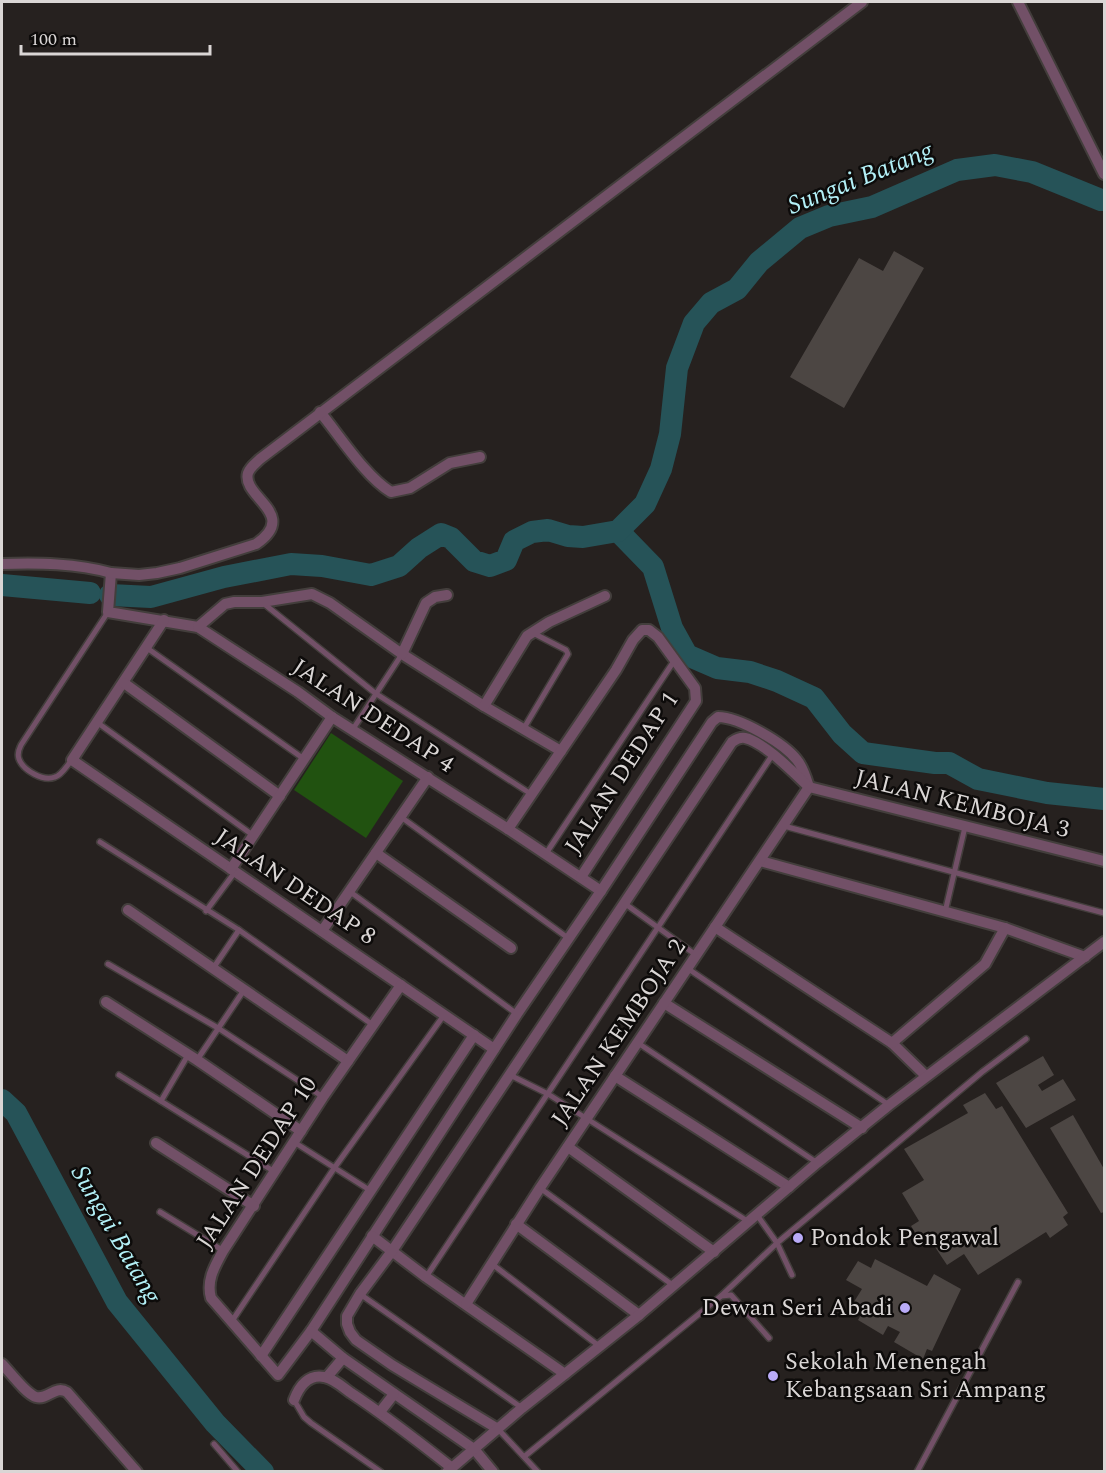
<svg xmlns="http://www.w3.org/2000/svg" width="1106" height="1473" viewBox="0 0 1106 1473" font-family="Spectral,serif">
<rect width="100%" height="100%" fill="#26211f"/>
<path fill="#215210" d="M331 733 403 781 366 838 294 790Z"/>
<g fill="none" stroke-linecap="round" stroke-linejoin="round">
<g stroke="#265358" stroke-width="22">
<path d="M618 531 653 567 672 628 687 655 717 668 750 672 777 681 814 698 842 734 863 753 935 763H949L978 779 1047 793 1104 799"/>
<path d="M2 585 90 593"/>
<path d="M110 595 151 597 224 577 291 564 322 566 371 575 399 566 419 548 441 534 451 538 474 561 490 566 506 560 514 541 532 532 548 530 568 536 583 537 618 531 645 504 661 469 670 434 677 368 694 323 711 303 737 289 759 262 800 228 829 216 872 207 957 170 995 165 1032 172 1101 200"/>
<path d="M2 1100 16 1113 117 1302 215 1423 263 1472"/>
</g>
</g>
<g fill="#4c4643">
<path d="M894 251 924 268 844 408 790 377 859 258 883 271Z"/>
<path d="M1043 1056 1054 1075 1038 1085 1042 1091 1063 1079 1076 1100 1026 1128 996 1083Z"/>
<path d="M985 1093 996 1109 1002 1106 1068 1213 1063 1217 1068 1225 1050 1238 1046 1232 978 1275 964 1254 947 1265 927 1235 919 1239 911 1226 919 1221 902 1193 924 1180 904 1149 968 1113 963 1105Z"/>
<path d="M1073 1115 1104 1169V1212L1101 1213 1050 1128Z"/>
<path d="M799 1231 805 1238 797 1245 790 1238Z"/>
<path d="M875 1259 927 1286 934 1274 961 1289 932 1351 927 1349 923 1359 894 1342 900 1332 888 1326 883 1335 858 1320 863 1311 852 1305 862 1289 846 1280 858 1261 871 1268Z"/>
</g>
<g fill="none" stroke-linecap="round" stroke-linejoin="round">
<defs>
<g id="service">
<path d="M263 603 375 693 531 794"/>
<path d="M147 648 304 759"/>
<path d="M98 723 254 836"/>
<path d="M524 728 568 654 566 650 533 633"/>
<path d="M353 729 402 654"/>
<path d="M72 760C67 765 62 775 55 777 43 782 23 770 19 759 17 754 19 749 21 745L108 612"/>
<path d="M401 817 568 938"/>
<path d="M784 826 1104 913"/>
<path d="M100 842 239 930 373 1025"/>
<path d="M545 855 674 661"/>
<path d="M349 891 517 1014"/>
<path d="M624 903 696 955"/>
<path d="M206 911 235 872"/>
<path d="M945 912 965 827"/>
<path d="M108 964 218 1028 323 1097"/>
<path d="M214 967 239 930"/>
<path d="M687 968 889 1105"/>
<path d="M638 1043 816 1162"/>
<path d="M197 1060 244 990"/>
<path d="M119 1075 275 1172"/>
<path d="M510 1075 548 1094 749 1222"/>
<path d="M161 1101 188 1055"/>
<path d="M294 1142 371 1191"/>
<path d="M540 1188 674 1286"/>
<path d="M160 1212 222 1250"/>
<path d="M757 1215 777 1243 792 1275"/>
<path d="M492 1264 599 1346"/>
<path d="M426 1277 773 754"/>
<path d="M360 1294 522 1408"/>
<path d="M721 1296 777 1243 982 1072 1026 1039"/>
<path d="M232 1321 335 1167 444 1015"/>
<path d="M294 1400 304 1417 311 1423 381 1472"/>
<path d="M498 1429 538 1472"/>
<path d="M214 1444 238 1472"/>
<path d="M525 1456 721 1296 731 1295 769 1338"/>
<path d="M917 1472 1018 1282"/>
</g>
<g id="minor">
<path d="M1018 2 1104 174"/>
<path d="M320 412C340 436 365 476 391 492L410 488 450 463 480 457"/>
<path d="M2 564C38 563 76 563 111 573L108 612 198 627 298 692 332 717 508 829 601 891"/>
<path d="M111 573 139 575 157 573 180 568 256 544C300 514 241 497 248 473 250 467 256 463 260 459L862 2"/>
<path d="M164 620 72 760 494 1049"/>
<path d="M198 627 225 604 234 602H262L312 594 330 603 402 654 484 706 561 751"/>
<path d="M402 654 426 603 435 597 447 595"/>
<path d="M124 683 280 796"/>
<path d="M484 706 527 636 549 622 605 596"/>
<path d="M508 829 616 670 633 640 642 630H649L658 637 695 688 696 701 581 877"/>
<path d="M376 853 511 948"/>
<path d="M760 861 1005 928 1085 957"/>
<path d="M231 869 332 717"/>
<path d="M128 910 348 1061"/>
<path d="M715 927 892 1043 926 1076"/>
<path d="M322 931 428 777"/>
<path d="M401 985 323 1097 223 1251C215 1266 206 1280 211 1298L278 1375 311 1331 517 1014 601 891 712 722 718 717C739 717 784 743 797 760 803 767 806 778 809 787"/>
<path d="M106 1002 197 1060 301 1131"/>
<path d="M664 1003 862 1128"/>
<path d="M892 1043 985 964 1005 928"/>
<path d="M615 1076 789 1187"/>
<path d="M156 1143 254 1206"/>
<path d="M568 1147 714 1252"/>
<path d="M516 1224 639 1315"/>
<path d="M372 1236 426 1277 565 1374"/>
<path d="M466 1304 540 1188 809 787"/>
<path d="M311 1331 343 1358 474 1449 493 1472"/>
<path d="M261 1356 474 1035"/>
<path d="M2 1364C10 1372 26 1394 36 1397 48 1400 55 1385 67 1392L137 1472"/>
<path d="M327 1377 343 1358"/>
<path d="M294 1400C299 1387 308 1374 324 1377 333 1378 344 1388 351 1393 386 1416 419 1442 452 1468"/>
<path d="M380 1412 394 1394"/>
<path d="M498 1429 392 1365 356 1340 350 1332 347 1324V1316L360 1294 392 1251 732 742C735 740 740 737 745 738 764 742 794 773 809 787L1104 861"/>
<path d="M447 1472 522 1408 639 1315 817 1163 889 1105 1104 942"/>
</g>
</defs>
<use href="#service" stroke="#433e3c" stroke-width="8"/>
<use href="#minor" stroke="#433e3c" stroke-width="14"/>
<use href="#service" stroke="#725067" stroke-width="5"/>
<use href="#minor" stroke="#725067" stroke-width="10"/>
</g>
<g fill="#b9abf7" stroke="#0d0b0a" stroke-width="2">
<circle cx="798" cy="1238" r="6"/>
<circle cx="905" cy="1308" r="6"/>
<circle cx="773" cy="1376" r="6"/>
</g>
<g text-anchor="middle" dominant-baseline="central" stroke-width="5" stroke-linejoin="round" paint-order="stroke">
<g font-size="24" fill="#dad6d5" stroke="#0d0b0a">
<text transform="translate(373 716) rotate(33)">JALAN DEDAP 4</text>
<text transform="translate(622 773) rotate(-57)">JALAN DEDAP 1</text>
<text transform="translate(962 804) rotate(14)">JALAN KEMBOJA 3</text>
<text transform="translate(295 887) rotate(34)">JALAN DEDAP 8</text>
<text transform="translate(619 1033) rotate(-56)">JALAN KEMBOJA 2</text>
<text transform="translate(257 1163) rotate(-57)">JALAN DEDAP 10</text>
</g>
<g font-size="24" fill="#dad6d5" stroke="#0d0b0a" text-anchor="start">
<text x="810" y="1238">Pondok Pengawal</text>
<text x="893" y="1308" text-anchor="end">Dewan Seri Abadi</text>
<text x="785" y="1362">Sekolah Menengah<tspan x="785" dy="28">Kebangsaan Sri Ampang</tspan></text>
</g>
<g font-size="26" font-style="italic" fill="#b3f0f7" stroke="#0d0b0a">
<text transform="translate(860 178) rotate(-22)">Sungai Batang</text>
<text transform="translate(116 1234) rotate(60)">Sungai Batang</text>
</g>
</g>
<rect width="1106" height="1473" fill="none" stroke="#dad6d5" stroke-width="6"/>
<path d="M21 45v9h189v-9" fill="none" stroke="#dad6d5" stroke-width="3"/>
<text x="30" y="45" font-size="18" fill="#dad6d5" stroke="#0d0b0a" stroke-width="4.5" paint-order="stroke">100 m</text>
</svg>
